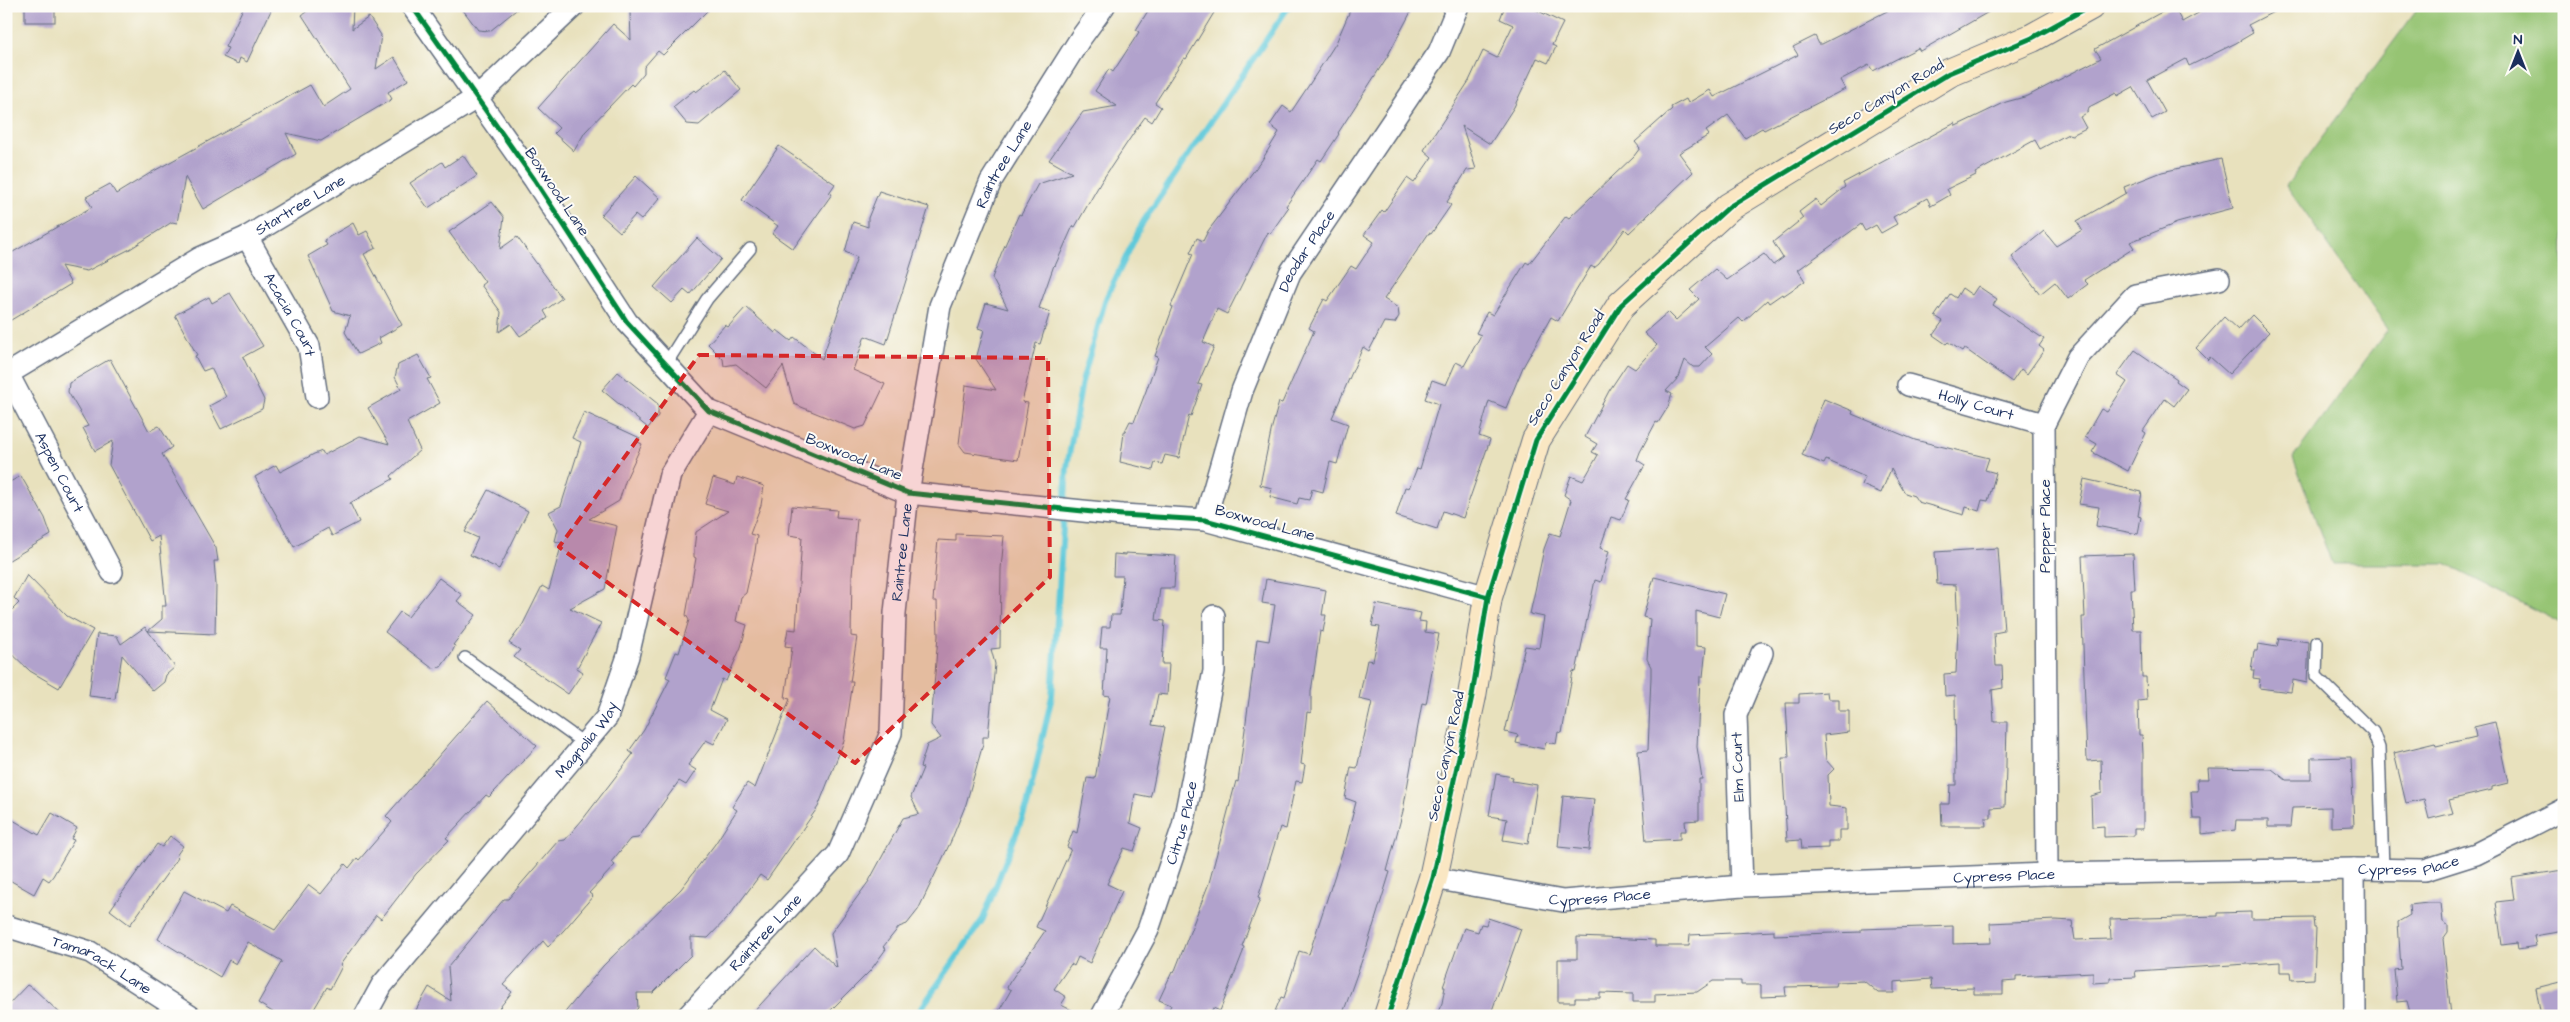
<svg xmlns="http://www.w3.org/2000/svg" width="2570" height="1022" viewBox="0 0 2570 1022" font-family="'Architects Daughter',sans-serif">
<rect width="100%" height="100%" fill="#fdfcf7"/>
<filter id="ink" filterUnits="userSpaceOnUse"><feTurbulence type="fractalNoise" baseFrequency=".02" numOctaves="2"/><feDisplacementMap in="SourceGraphic" scale="10" xChannelSelector="R" yChannelSelector="G"/><feConvolveMatrix kernelMatrix="1 2 1 2 8 2 1 2 1" color-interpolation-filters="sRGB"/></filter>
<filter id="wash" filterUnits="userSpaceOnUse"><feTurbulence type="fractalNoise" baseFrequency=".0096" numOctaves="4" result="noise"/><feDisplacementMap in="SourceGraphic" scale="20" xChannelSelector="R" yChannelSelector="G"/><feGaussianBlur stdDeviation="1.12" result="paint"/><feColorMatrix in="noise" values="0 0 0 0 0 0 0 0 0 0 0 0 0 0 0 0 0 1.4 0 .05"/><feComposite in="paint" operator="in"/></filter>
<g filter="url(#wash)">
<rect width="100%" height="100%" fill="#e8e1bd"/>
<path fill="#96c473" stroke="#587a68" d="M2420 6H2564V625L2446 564H2332L2293 458 2388 329 2286 186Z"/>
<g fill="none" stroke-linecap="round" stroke-linejoin="round">
<path stroke="#5fc9da" stroke-width="6" d="M916 1016 983 919 1027 806 1052 696 1067 467 1082 382 1106 298 1143 222 1289 6"/>
</g>
<g id="blocks">
<g fill="#b1a2cc">
<rect x="25" y="6" width="30" height="16"/>
<path d="M244 6H273L247 62 240 58 238 64 223 57 228 48 225 47Z"/>
<path d="M314 6H353L352 29 369 17 381 35 376 69 394 57 408 80 388 92 392 99 321 141 286 133 296 154 203 209 185 177 177 223 172 222 130 249 87 271 61 266 71 284 6 323V256L92 207 86 197 110 184 116 194 152 172 310 85 323 107 350 89 302 15Z"/>
<path d="M460 6H521L490 31 478 30Z"/>
<path d="M635 6H712L663 55 658 51 644 67V73L633 86 631 84 585 132 574 151 554 133 559 128 538 108 613 24 631 40 630 12Z"/>
<path d="M1151 6H1218L1186 59 1184 58 1155 103 1161 107 1152 122 1145 117 1137 128 1101 182 1075 227 1073 226 1055 266 1054 265 1039 308 1050 312 1040 344 1036 343 1022 402 1028 403 1018 460 965 452 959 444 966 385 996 390 976 359 984 330 978 328 986 303 1008 309 992 278 1001 254 1019 214 1021 215 1038 184 1072 173 1049 160 1083 112 1117 106 1095 91 1109 69 1113 72 1139 32 1136 30Z"/>
<path d="M1352 6H1414L1387 57 1338 133 1339 134 1321 161 1318 159 1286 206 1288 208 1270 234 1268 232 1227 314 1217 309 1203 342 1214 347 1198 384 1202 385 1191 416 1189 415 1179 458 1165 455 1162 464 1155 462 1153 470 1120 462 1124 433 1130 421 1134 422 1146 391 1158 357 1155 356 1173 307 1171 306 1193 254 1190 253 1197 238 1203 241 1208 231 1262 160 1279 132 1270 125 1283 106 1291 112 1309 85 1336 43Z"/>
<path d="M1505 6H1528L1563 23 1552 45 1556 47 1548 63 1537 58 1514 107 1490 144 1462 126 1476 169 1467 170 1447 202 1451 205 1431 234 1429 233 1384 299 1398 308 1399 316 1395 323 1384 322 1369 351 1363 347 1332 418 1348 424 1337 464 1330 462 1323 492 1312 489 1309 500 1299 498 1297 504 1270 497 1272 488 1260 485 1272 427 1279 402 1282 403 1314 331 1309 328 1324 299 1327 301 1351 266 1356 269 1374 242 1364 235 1382 210 1384 212 1407 178 1414 183 1432 157 1424 150 1469 81 1483 51 1497 58 1513 25 1500 19Z"/>
<path d="M1897 6H1999L1920 51 1918 48 1873 71 1869 65 1840 80 1845 89 1764 130 1762 128 1745 138 1728 115 1706 131 1709 135 1679 153 1693 172 1629 233 1625 229 1599 264 1594 268 1591 266 1558 321 1551 317 1523 367 1506 408 1489 401 1479 436 1490 440 1463 518 1443 511 1437 529 1396 516 1405 487 1409 488 1417 468 1420 469 1439 404 1425 399 1432 380 1446 385 1456 362 1464 366 1481 335 1476 333 1487 312 1493 315 1526 262 1529 264 1566 216 1569 218 1634 156 1640 148 1635 142 1672 109 1671 107 1686 99 1688 103 1710 90 1714 97 1798 55 1793 47 1815 36 1819 44H1822Z"/>
<path d="M2211 6H2285L2248 25 2253 33 2236 43 2189 66 2186 59 2147 80 2165 112 2152 119 2133 87 2117 96 2116 93 2089 107 2088 112 2080 117 2086 128 2072 135 2068 134 2040 149 2035 140 1975 173 1976 175 1947 189 1950 195 1931 206 1927 198 1893 217 1897 224 1881 233 1876 225 1865 231 1861 224 1798 270 1805 281 1783 296 1782 294 1769 303 1767 300 1743 322 1739 318 1705 347 1712 354 1700 367H1693L1685 360 1679 377 1666 391 1672 394 1668 407 1658 423 1656 422 1640 452 1637 460 1645 465 1626 499 1629 500 1621 520 1611 517 1600 548 1609 551 1601 582 1595 580 1576 672 1573 671 1562 733 1558 732 1556 744 1546 742 1544 749 1516 743 1518 735 1505 732 1525 646 1539 648 1544 617 1530 614 1544 549 1550 533 1560 536 1571 500 1564 495 1571 476 1583 481 1598 455 1592 452 1597 444 1585 437 1609 391 1627 364 1635 369 1657 345 1644 333 1668 312 1676 320 1699 299 1690 290 1715 269 1727 280 1764 254 1773 265 1783 258 1773 242 1803 218 1799 212 1816 199 1821 206 1845 187 1843 183 1955 123 1956 126 2006 102 2028 96 2101 58 2095 49 2158 14 2174 7 2182 22Z"/>
<path d="M725 70 741 90 699 125 687 124 673 107 694 90 696 92Z"/>
<path d="M779 146 835 184 829 193 832 194 793 249 772 234 778 226 742 200Z"/>
<path d="M463 155 477 176 428 208 410 183 442 162 445 167Z"/>
<path d="M2221 159 2233 208 2177 223 2130 242 2134 248 2084 280 2088 284 2068 299 2055 282 2040 294 2012 257 2044 231 2056 246 2082 230 2077 221 2126 193 2124 187 2162 172Z"/>
<path d="M636 176 660 198 641 220 635 215 620 232 601 215Z"/>
<path d="M879 191 929 207 886 344 865 336 853 370 885 384 865 426 855 429 794 404 783 366 766 388 736 364 724 366 723 359 708 344 725 325 728 327 746 307 775 333 777 330 791 341 794 337 822 359 857 257 845 252 853 222 868 227V218Z"/>
<path d="M492 202 504 217 500 249 517 237 562 298 544 311 548 318 520 336 511 324 499 332 501 312 481 285 485 282 449 232Z"/>
<path d="M353 223 359 235 367 231 376 248 364 254 402 325 379 338 381 343 358 354 345 332 350 316 333 311 308 256 327 245 324 240Z"/>
<path d="M697 238 721 259 690 295 684 290 672 303 654 287Z"/>
<path d="M1978 286 1997 299 1993 305 2044 339 2039 346 2044 350 2027 374 2021 369 2012 382 1964 348 1962 351 1948 342 1946 344 1933 335 1943 321 1935 316 1950 294 1956 298 1962 288 1972 295Z"/>
<path d="M230 293 263 346 243 357 264 400 262 409 221 429 209 406 226 397 211 368 203 371 195 356 197 355 175 315 209 297 212 303Z"/>
<path d="M2252 315 2269 332 2229 374 2210 357 2208 360 2196 348 2224 317 2238 330Z"/>
<path d="M2135 350 2177 379 2176 381 2187 389 2174 406 2165 399 2143 431 2146 433 2128 471 2092 452 2097 444 2085 437 2101 409 2107 412 2127 382 2117 375Z"/>
<path d="M418 355 431 378 427 379 440 403 407 422 420 450 391 476 393 479 350 503 359 522 332 536 328 528 294 547 255 477 276 465 280 472 314 454 322 451 324 455 360 436 389 444 368 408 401 389 395 377 398 365Z"/>
<path d="M110 359 149 431 159 426 172 447 162 454 216 548 218 561H214L216 585 215 634 148 631 175 667 166 675 164 682 153 691 122 655 115 699 89 696 97 634 117 636 121 644 145 627 148 631 162 619V606H166L159 536 150 541 109 465 113 441 95 451 83 428 88 426 68 392 69 383Z"/>
<path d="M618 372 658 404V416L648 428 602 390Z"/>
<path d="M1824 399 1853 411 1852 414 1915 440 1989 458 1985 470 1996 473 1988 501 1982 500 1979 511 1966 507 1964 515 1918 502 1914 496 1905 493 1891 469 1881 493 1862 485 1865 477 1826 460 1824 464 1802 455Z"/>
<path d="M584 412 640 438 636 441 642 444 626 479 619 501 589 519 617 526 605 589 570 608 601 623 577 668 583 672 568 694 514 657 520 650 509 643 523 624 542 586 549 590 562 543 555 541 558 529 549 512 561 506 581 442 572 438Z"/>
<path d="M21 476 45 518 51 535 6 562V484Z"/>
<path d="M737 477 764 486 761 505 750 534 757 536 755 552 746 593 741 597 736 621 747 625 741 647 726 681 722 679 710 710 727 719 714 744 706 740 688 765 696 770 686 785 679 781 638 838 630 839 611 862 615 865 589 893 593 896 564 930 548 947 543 941 503 985 512 992 493 1016H426L416 1010 429 987 451 1001 448 967 504 899H508L558 841 565 840 583 819 633 754 629 751 644 730 670 679 666 677 676 652 679 653 689 620 686 615 696 558 694 557V550L696 532 728 511 705 504 713 478 735 485Z"/>
<path d="M2084 479 2142 492 2138 516 2141 517 2138 534 2096 526 2099 507 2079 504Z"/>
<path d="M488 490 528 511 499 569 470 555 478 538 465 532Z"/>
<path d="M792 506 837 510 836 517 857 519 852 575 851 636 857 637 850 682H853L844 741 818 807 767 880 760 875 730 915 708 938 691 937V955L653 993H637L638 1008 630 1016H562L603 966 681 889 715 844 737 810 732 807 747 783 755 788 790 699 785 698 792 647 785 646 788 629 796 630 802 537 789 535Z"/>
<path d="M956 534 1004 536 1001 569 1000 648 991 649 995 664 988 737H983V744L966 804 951 841 918 910 907 924 899 927 883 947 886 949 870 971 825 1016H750L814 946 837 968 831 933 869 881 903 818 919 814 911 797 923 768 920 767 927 745 941 738 931 725 938 636 937 601H933L937 550 938 540 956 541Z"/>
<path d="M1998 548 2004 631 1994 633 1996 666H2002L2003 688 1992 690 1994 722H2007L2005 807 1991 808V818H1985L1986 826H1942L1941 804H1949L1950 785H1956L1955 695 1945 696 1944 674 1956 673 1958 629 1956 585 1937 584 1935 552Z"/>
<path d="M1125 553 1176 556 1174 588H1160L1156 620 1165 621 1162 664H1169L1167 695 1158 694 1152 725 1165 727 1152 791 1150 797 1135 794 1130 823 1142 828 1134 851 1124 848 1107 884 1122 891 1090 963 1078 957 1074 966 1071 964 1054 989 1066 997 1061 1005 1084 1016H996L1011 990 1007 988 1009 983 1045 931 1036 927 1071 849 1067 847 1073 831 1077 833 1087 778 1095 779 1110 696 1104 695 1107 648H1100L1102 627H1110L1111 615H1120L1123 576H1113L1114 554 1125 555Z"/>
<path d="M2133 554 2135 589H2131L2133 630H2141L2142 677H2146L2147 700 2138 701 2139 735H2142L2143 754V829H2134V836L2104 837V826L2092 827 2091 796 2102 793 2101 760 2087 761 2082 617H2085L2082 556Z"/>
<path d="M27 575 67 616 93 630 59 688 30 671 6 648V616L19 603 14 598Z"/>
<path d="M1654 577 1725 594 1719 617 1696 611V646L1706 647 1703 677H1700L1697 747 1702 779H1699V820L1685 821 1686 831H1680V839L1646 841 1638 751 1648 750 1651 677V667L1647 659 1650 619 1643 617Z"/>
<path d="M439 578 462 595 457 601 476 615 453 645 455 646 452 652 441 667 432 668 385 632 400 612 408 617Z"/>
<path d="M1266 579 1326 590 1322 615H1326L1323 632 1320 631 1311 692V713L1307 712 1301 764 1305 765 1302 782 1296 781 1286 829 1280 827 1258 898 1260 899 1242 946 1244 947 1243 952 1220 1011 1213 1008 1209 1016H1166L1171 1005 1159 1000 1172 972 1174 973 1209 883 1236 781 1238 782 1257 639 1269 641 1275 605 1262 603Z"/>
<path d="M1376 604 1421 613 1419 621 1426 622 1425 632 1439 634 1426 704 1422 703 1403 811 1387 871 1390 872 1367 946 1342 1016H1273L1281 997 1284 998 1299 951 1309 954 1346 841 1356 802 1345 798 1351 767 1357 768 1372 702 1359 699 1367 660 1373 661 1380 627 1372 626Z"/>
<path d="M2279 638 2309 642 2307 683 2293 680 2291 692 2259 688 2260 679 2253 678 2254 670H2251L2254 651H2257L2258 644 2277 647Z"/>
<path d="M1827 692 1828 699H1839V711H1849V732L1824 735 1826 760 1834 769 1828 775 1829 806 1847 808V830H1839V841H1828V848L1802 849 1801 840 1787 841 1782 758H1789L1786 703H1799V694Z"/>
<path d="M487 701 537 746 495 791 489 797 486 795 446 838 449 840 416 874 381 919 376 915 340 965 342 966 338 974 330 989 327 987 310 1016H279L258 1003 282 961 248 942 236 964 229 960 220 977 158 939 184 891 226 913 230 906 275 930 309 885 321 894 345 864 349 868 357 858 359 860 392 822 386 816Z"/>
<path d="M2495 722 2508 783 2492 787V790L2449 800 2453 813 2429 819 2424 799 2406 803 2394 753 2435 743 2436 746 2476 737 2474 727Z"/>
<path d="M2351 757 2354 826 2331 827V807L2292 808 2290 827H2268V820H2236L2235 830 2202 834V819H2193L2191 791H2198L2197 779H2209L2208 768 2272 769 2286 780H2311V758Z"/>
<path d="M1496 774 1513 777 1512 781 1537 785 1528 844 1503 840 1507 819 1489 816Z"/>
<path d="M1563 796 1594 799 1589 850 1558 847Z"/>
<path d="M52 813 77 828 71 839 74 840 53 876 49 881 43 877 34 894 6 878V816L39 835Z"/>
<path d="M170 836 183 846 176 856 178 858 130 925 110 910 157 844 162 847Z"/>
<path d="M2564 870V931L2534 936 2536 946 2518 949 2517 943 2502 945 2496 902 2514 900 2511 878Z"/>
<path d="M2428 903H2441L2443 922 2448 925V932L2443 939 2451 1016H2411L2407 1001 2397 1002 2394 970 2401 969 2398 922 2410 915 2409 905Z"/>
<path d="M2251 912V919L2313 918 2314 928H2316L2314 979 2292 980 2291 972H2280V962L2135 971 2136 977 2110 978V982L2093 983V972L2016 976V981L2003 982V994H1974V988L1932 989 1931 979 1894 982V993H1878L1864 981 1836 982 1835 986 1785 987 1786 996 1761 997V985H1741V981H1713L1697 992 1655 994V1002H1633V994L1600 993V998H1575V1002H1558V959H1577V937L1655 940V946H1689L1690 935 1774 931V935L1861 932V929L1953 926V944L1991 943 1990 923 2056 920 2072 921 2075 940 2111 939 2110 919 2218 916V913Z"/>
<path d="M1488 918 1521 929 1490 1016H1436L1442 1003 1445 987H1443L1464 928 1478 932 1481 924 1486 925Z"/>
<path d="M2564 981V1016H2541L2536 988Z"/>
<path d="M27 985 34 989 63 1016H6V1007Z"/>
</g>
</g>
</g>
<g filter="url(#ink)">
<use href="#blocks" fill-opacity="0" stroke="#636d7f" stroke-width="1"/>
<g fill="none" stroke-linecap="round" stroke-linejoin="round">
<defs>
<g id="lane">
<path d="M666 364 707 299 750 249"/>
<path d="M2317 642 2316 676 2373 732 2379 748 2383 869"/>
<path d="M465 658 585 744"/>
</g>
<g id="street">
<path d="M412 6 534 179 627 322 709 411 908 493 1122 515 1205 520 1488 597"/>
<path id="s1" d="M247 237 309 346 317 397"/>
<path id="s2" d="M8 374 112 572"/>
<path id="s3" d="M6 375 200 258 247 237 478 97 574 6"/>
<path id="s4" d="M1908 385 2044 424"/>
<path id="s5" d="M1205 520 1242 391 1290 273 1439 52 1458 6"/>
<path d="M2354 869 2355 1016"/>
<path d="M2047 874 2044 424 2078 357 2135 295 2219 279"/>
<path id="s6" d="M1433 878 1563 901 1742 886 2047 874 2354 869 2425 870 2476 854 2564 809"/>
<path d="M1742 886 1736 715 1762 653"/>
<path id="s7" d="M6 926 90 952 190 1016"/>
<path id="s8" d="M365 1016 382 985 607 717 628 656 670 475 709 411"/>
<path id="s9" d="M688 1016 838 854 891 733 895 613 908 493 940 306 991 181 1080 39 1104 6"/>
<path id="s10" d="M1102 1016 1148 930 1183 826 1214 671V616"/>
</g>
<path id="secondary" d="M1388 1016 1433 878 1472 696 1488 597 1536 440 1621 305 1729 207 1949 73 2032 38 2090 6"/>
</defs>
<use href="#lane" stroke="#636d7f" stroke-width="14"/>
<use href="#street" stroke="#636d7f" stroke-width="24"/>
<use href="#secondary" stroke="#636d7f" stroke-width="30"/>
<use href="#lane" stroke="#fff" stroke-width="11"/>
<use href="#street" stroke="#fff" stroke-width="21"/>
<use href="#secondary" stroke="#fae7c3" stroke-width="28"/>
<defs>
<g id="cycleway">
<path d="M412 6 534 179 627 322 709 411 908 493 1122 515 1205 520 1488 597"/>
<path d="M1388 1016 1433 878 1472 696 1488 597 1536 440 1621 305 1729 207 1949 73 2032 38 2090 6"/>
</g>
</defs>
<use href="#cycleway" stroke="#fdfcf7" stroke-width="8"/>
<use href="#cycleway" stroke="#00873e" stroke-width="5"/>
</g>
</g>
<path fill="#d62828" fill-opacity="0.2" stroke="#d62828" stroke-width="4" stroke-dasharray="10 6" stroke-linejoin="round" d="M699 355 1048 358 1050 577 855 763 559 547Z"/>
<g text-anchor="middle" dominant-baseline="central" stroke-width="4" stroke-linejoin="round" paint-order="stroke">
<g font-size="15" fill="#1b2f5e" stroke="#fdfcf7">
<text transform="translate(1886 97) rotate(-31)">Seco Canyon Road</text>
<text stroke="none"><textPath href="#s9" startOffset="939">Raintree Lane</textPath></text>
<text transform="translate(557 192) rotate(56)">Boxwood Lane</text>
<text stroke="none"><textPath href="#s3" startOffset="340">Startree Lane</textPath></text>
<text stroke="none"><textPath href="#s5" startOffset="289">Deodar Place</textPath></text>
<text stroke="none"><textPath href="#s1" startOffset="89">Acacia Court</textPath></text>
<text transform="translate(1566 368) rotate(-58)">Seco Canyon Road</text>
<text stroke="none"><textPath href="#s4" startOffset="71">Holly Court</textPath></text>
<text transform="translate(854 457) rotate(22)">Boxwood Lane</text>
<text stroke="none"><textPath href="#s2" startOffset="111">Aspen Court</textPath></text>
<text transform="translate(1265 523) rotate(15)">Boxwood Lane</text>
<text transform="translate(2045 526) rotate(-90)">Pepper Place</text>
<text stroke="none"><textPath href="#s9" startOffset="534">Raintree Lane</textPath></text>
<text stroke="none"><textPath href="#s8" startOffset="355">Magnolia Way</textPath></text>
<text transform="translate(1446 756) rotate(-78)">Seco Canyon Road</text>
<text transform="translate(1738 767) rotate(-92)">Elm Court</text>
<text stroke="none"><textPath href="#s10" startOffset="210">Citrus Place</textPath></text>
<text stroke="none"><textPath href="#s6" startOffset="979">Cypress Place</textPath></text>
<text stroke="none"><textPath href="#s6" startOffset="574">Cypress Place</textPath></text>
<text stroke="none"><textPath href="#s6" startOffset="169">Cypress Place</textPath></text>
<text stroke="none"><textPath href="#s9" startOffset="114">Raintree Lane</textPath></text>
<text stroke="none"><textPath href="#s7" startOffset="104">Tamarack Lane</textPath></text>
</g>
</g>
<rect width="2570" height="1022" fill="none" stroke="#fdfcf7" stroke-width="25"/>
<g transform="translate(2518 52)" stroke="#fdfcf7" stroke-width="4" paint-order="stroke">
<path d="M0-4L9 19L0 12L-9 19Z" fill="#1b2f5e"/>
<text y="-8" font-size="14" font-weight="bold" text-anchor="middle" fill="#1b2f5e">N</text>
</g>
</svg>
